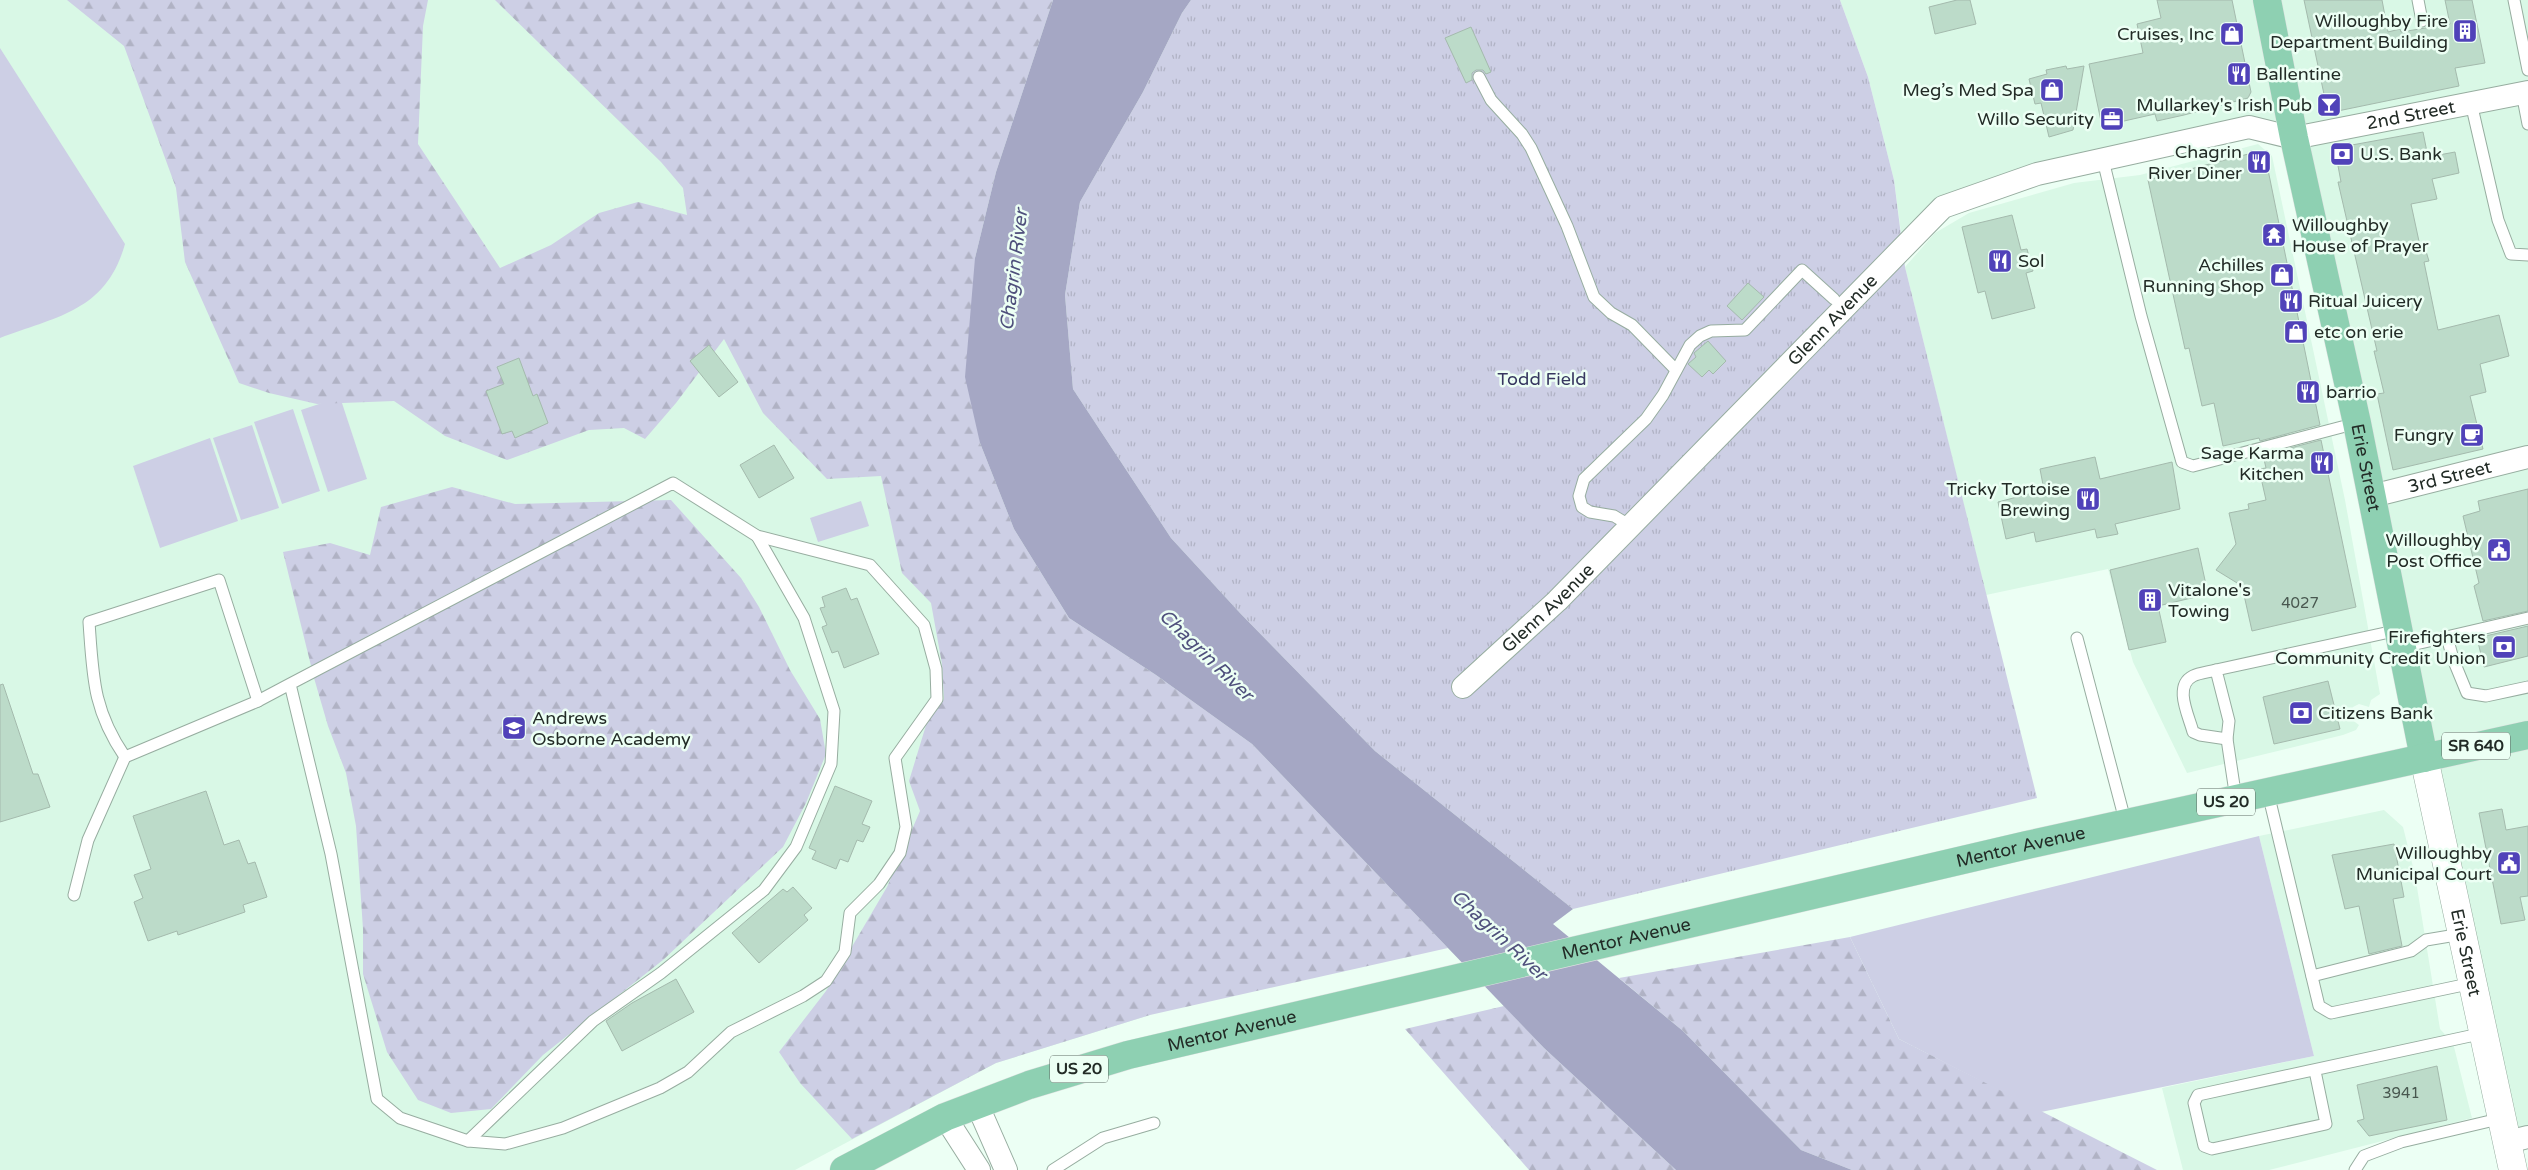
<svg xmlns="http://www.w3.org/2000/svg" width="2528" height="1170" viewBox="0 0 2528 1170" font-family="'Varela Round',sans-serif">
<defs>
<pattern id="forest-firs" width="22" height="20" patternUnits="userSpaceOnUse" patternTransform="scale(1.25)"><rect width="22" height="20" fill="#cdcfe5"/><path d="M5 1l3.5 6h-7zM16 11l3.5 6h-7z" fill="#b0b2c4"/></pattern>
<pattern id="park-tufts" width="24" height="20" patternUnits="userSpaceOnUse" patternTransform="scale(1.25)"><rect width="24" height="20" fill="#cdcfe5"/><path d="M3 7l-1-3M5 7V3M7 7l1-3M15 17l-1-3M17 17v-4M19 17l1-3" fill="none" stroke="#b0b2c4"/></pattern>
</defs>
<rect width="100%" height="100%" fill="#ecfff4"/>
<g fill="#d9f8e6">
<path d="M0 0H726L1150 1015 996 1063 795 1170H0Z"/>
<path d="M1840 0H2261L2288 131 2014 176 1902 240 1894 180 1868 77Z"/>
<path d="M2272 0H2528V87L2298 132Z"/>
<path d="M2528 96V453L2375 491 2299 140Z"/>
<path d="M2258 144 2272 156 2345 500 2380 694 2371 700 2369 707 2359 704 2353 707 2351 719 2359 725 2356 730 2343 735 2187 773 2133 662 2108 569 1986 595 1905 267 1935 233 1969 213 2074 183 2140 175Z"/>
<path d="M2528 464V728L2431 751 2378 499Z"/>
<path d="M2528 749V1131L2514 1134 2432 766Z"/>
<path d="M2384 810 2403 827 2415 875 2440 1029 2453 1043 2472 1118 2269 1170H2183L2162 1088 2314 1056 2259 836Z"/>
</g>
<g fill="#cdcfe5">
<path d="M0 48 125 244C106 311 58 316 0 338Z"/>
<path d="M340 397 367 479 328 492 301 410Z"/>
<path d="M293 409 320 491 282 504 254 422Z"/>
<path d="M252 425 279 508 241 520 213 438Z"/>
<path d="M210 438 238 521 160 548 133 466Z"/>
<path d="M861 501 869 526 818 542 810 518Z"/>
<path d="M2259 836 2314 1056 2041 1112 1899 1039 1850 937Z"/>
</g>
<g fill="url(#forest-firs)">
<path d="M67 0H428L423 26 418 144 500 268 551 245 599 213 638 202 687 215 683 188 661 162 495 0H1053L996 172 975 258 980 443 1014 529 1069 618 1156 675 1252 744 1448 948 1150 1015 996 1063 852 1139 800 1083 779 1052 826 991 887 887 920 811 909 781 927 722 944 699 942 664 931 603 902 573 881 476 827 479 763 413 724 339 676 403 645 439 624 428 589 430 507 460 445 436 394 401 317 404 269 393 239 383 185 262 176 188 124 46Z"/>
<path d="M452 487 515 504 671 500 741 578 759 607 790 670 820 719 826 754 806 803 783 847 663 960 543 1055 491 1109 451 1113 418 1100 387 1052 363 974V929L356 826 346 773 328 726 314 678 283 552 330 543 370 555 381 507Z"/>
<path d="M1850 937 1899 1039 2157 1170H1852L1801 1150 1683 1031 1619 978Z"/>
<path d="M1504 1006 1544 1048 1676 1170H1529L1405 1029Z"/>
</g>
<path fill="url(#park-tufts)" d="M1191 0H1840L1868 77 1894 180 1905 267 2037 798 1573 909 1375 751 1240 613 1171 538 1073 389 1065 295 1080 202 1143 92 1182 13Z"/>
<path fill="#a5a7c4" d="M1053 0H1191L1182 13 1143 92 1080 202 1065 295 1073 389 1171 538 1240 613 1375 751 1573 909 1553 924 1683 1031 1801 1150 1852 1170H1676L1544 1048 1252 744 1156 675 1069 618 1014 529 980 443 965 377 975 258 996 172Z"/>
<g fill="#bcdbc9" stroke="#a4baad">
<path d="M1957 0H1970L1976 24 1935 34 1929 7Z"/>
<path d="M2157 0H2232L2251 92 2248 98 2184 115 2157 121 2155 114 2102 126 2089 64 2143 53 2137 24 2161 18Z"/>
<path d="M2304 0H2382L2388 32 2400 29 2401 32 2450 24 2445 0H2472L2485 63 2455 68 2459 86 2328 113Z"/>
<path d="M1471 27 1491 72 1486 74 1483 70H1476L1472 73V80L1466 83 1445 38Z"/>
<path d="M2066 66 2067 69 2084 66 2073 130 2049 137 2041 103 2035 104 2029 79 2047 74 2046 70Z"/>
<path d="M2423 132 2428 157 2455 152 2459 173 2432 179 2437 199 2411 204 2420 246 2424 245 2429 261 2424 262 2438 330 2499 315 2509 356 2480 364 2486 392 2470 396 2483 449 2393 470 2377 394 2384 393 2374 351H2377L2338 182H2341L2336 155 2341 147Z"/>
<path d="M2256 152 2265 155 2320 425 2260 441 2259 438 2223 446 2214 403 2202 406 2189 348 2185 349 2148 180Z"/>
<path d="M2012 215 2021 250 2027 249 2033 271 2026 273 2035 308 1992 319 1985 291 1978 293 1962 227Z"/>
<path d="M1748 283 1764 297 1742 320 1727 306Z"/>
<path d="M1708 341 1726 361 1713 374 1709 370 1702 377 1688 364 1696 357 1694 353Z"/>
<path d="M709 345 738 382 719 397 690 361Z"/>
<path d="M519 358 533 396 537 394 548 423 515 438 512 431 502 434 486 391 504 384 497 367Z"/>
<path d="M2321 440 2356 607 2252 631 2242 586 2216 570 2236 544 2229 513 2249 509 2248 504 2266 500 2259 469 2266 468 2263 455Z"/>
<path d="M774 445 794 478 759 498 740 465Z"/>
<path d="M2095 457 2100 479 2172 462 2180 509 2115 524 2118 534 2097 538 2095 529 2036 542 2034 532 2006 539 1998 502 2044 490 2040 469Z"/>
<path d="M2528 489V611L2483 621 2474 586 2479 583 2463 516 2480 511 2478 501Z"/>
<path d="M2198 548 2208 594 2158 606 2166 642 2129 650 2110 570Z"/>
<path d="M846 588 851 600 857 598 879 654 844 668 838 651 832 653 822 627 827 625 820 608 825 607 822 597Z"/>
<path d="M2528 626V656L2484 667 2477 638Z"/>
<path d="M2328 681 2340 729 2274 744 2263 697Z"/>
<path d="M3 684 33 774H38L50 807 0 822V685Z"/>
<path d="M835 786 872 801 862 824 870 827 863 842 857 840 848 862 840 859 836 869 812 859 816 851 809 848Z"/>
<path d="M206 791 224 845 239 840 248 864 255 862 267 897 243 905 245 912 178 935 177 931 148 941 134 902 143 898 134 875 151 869 133 816Z"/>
<path d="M2502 809 2506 830 2528 826V896L2520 897 2525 920 2501 924 2479 813Z"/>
<path d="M2394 844 2404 897 2393 899 2402 946 2369 954 2359 906 2345 909 2332 855Z"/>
<path d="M793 887 812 908 804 915 808 920 759 963 732 933 783 889 787 892Z"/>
<path d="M676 979 694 1012 622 1051 606 1021 632 1003Z"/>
<path d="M2437 1066 2447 1120 2369 1136 2357 1121 2364 1119 2357 1085Z"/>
</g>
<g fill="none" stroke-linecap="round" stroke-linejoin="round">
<defs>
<g id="service">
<path d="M2418 0 2422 21"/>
<path d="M2514 0 2528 70"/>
<path d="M1479 77 1491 100 1522 134 1531 148 1567 226 1594 297 1611 313 1632 325 1676 370"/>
<path d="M2522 93 2528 124"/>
<path d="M2471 103 2498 220 2511 254 2528 255"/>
<path d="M2103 160 2141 316 2182 462 2193 466 2357 423"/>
<path d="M1629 525 1614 516 1590 512 1582 507 1579 496 1584 479 1646 419 1663 395 1690 345 1700 336 1711 331 1745 330 1802 270 1834 299"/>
<path d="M2447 637 2453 659 2467 693 2486 696 2528 687"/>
<path d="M2077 638 2126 824"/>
<path d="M2403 647 2528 618"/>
<path d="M2216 670C2209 672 2199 673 2193 676 2173 686 2189 716 2193 732L2200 735 2227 739"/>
<path d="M125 757C93 710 93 678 89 622L219 580 258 701"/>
<path d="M2268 793 2319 1006 2331 1013 2473 983"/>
<path d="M2236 799 2227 739 2229 721 2216 670 2399 630"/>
<path d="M74 895 88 840 125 757 258 701 290 684 331 854 377 1099 400 1118 468 1141 505 1144 563 1128 660 1088 688 1072 731 1032 803 996 826 981 845 952 850 913 879 884 900 853 906 827 895 758 937 699 936 669 924 625 870 565 757 536 673 483 290 684"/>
<path d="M2312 976 2411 951 2426 940 2462 934"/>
<path d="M2315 1071 2326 1124 2212 1149 2204 1146 2194 1103 2198 1095 2484 1033"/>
<path d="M468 1141 593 1021 661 973 764 890 796 847 831 764 834 711 804 618 757 536"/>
<path d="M1053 1170 1103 1138 1154 1123"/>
<path d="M2355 1170 2364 1156 2401 1142 2503 1118"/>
</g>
<g id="minor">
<path id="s1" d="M2372 496 2528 457"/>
<path id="s2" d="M1463 687 1557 601 1943 207 2037 174 2249 127 2294 138 2528 92"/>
<path d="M977 1104 1006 1170"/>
<path d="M945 1117 979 1170"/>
<path d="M2508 1142 2528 1137"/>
</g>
<g id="tertiary">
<path id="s3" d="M2424 758 2513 1170"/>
</g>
<g id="primary">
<path id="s4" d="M2267 0 2294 138 2357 423 2424 758"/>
<path id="s5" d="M844 1170 945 1117 1029 1085 1128 1055 2027 845 2528 735"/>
</g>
</defs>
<use href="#service" stroke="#97ada0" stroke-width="13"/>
<use href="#minor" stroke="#97ada0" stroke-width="24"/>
<use href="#tertiary" stroke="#97ada0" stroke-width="29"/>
<use href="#primary" stroke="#e0e1e1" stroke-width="29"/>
<use href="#service" stroke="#fff" stroke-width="11"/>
<use href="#minor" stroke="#fff" stroke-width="22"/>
<use href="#tertiary" stroke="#fff" stroke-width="28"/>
<use href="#primary" stroke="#8ed0b2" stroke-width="28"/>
</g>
<defs>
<symbol id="building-square" viewBox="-11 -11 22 22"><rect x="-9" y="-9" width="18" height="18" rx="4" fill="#5042b9" stroke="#ecfff4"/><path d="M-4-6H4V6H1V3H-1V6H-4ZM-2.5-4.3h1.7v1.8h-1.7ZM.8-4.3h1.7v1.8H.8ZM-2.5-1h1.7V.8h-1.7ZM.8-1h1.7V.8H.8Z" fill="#fff"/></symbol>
<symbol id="shop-square" viewBox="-11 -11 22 22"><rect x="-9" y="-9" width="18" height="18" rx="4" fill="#5042b9" stroke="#ecfff4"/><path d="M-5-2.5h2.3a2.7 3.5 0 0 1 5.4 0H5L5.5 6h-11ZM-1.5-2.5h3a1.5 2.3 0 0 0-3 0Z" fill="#fff"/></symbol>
<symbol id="restaurant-square" viewBox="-11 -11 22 22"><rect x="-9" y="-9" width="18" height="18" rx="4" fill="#5042b9" stroke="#ecfff4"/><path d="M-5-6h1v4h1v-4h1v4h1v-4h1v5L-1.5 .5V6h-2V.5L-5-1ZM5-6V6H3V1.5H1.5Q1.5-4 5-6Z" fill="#fff"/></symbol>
<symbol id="bar-square" viewBox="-11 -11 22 22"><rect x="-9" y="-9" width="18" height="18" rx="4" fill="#5042b9" stroke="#ecfff4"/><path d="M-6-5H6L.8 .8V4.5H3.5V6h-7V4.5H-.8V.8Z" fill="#fff"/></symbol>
<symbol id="office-square" viewBox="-11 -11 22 22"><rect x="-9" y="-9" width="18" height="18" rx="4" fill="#5042b9" stroke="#ecfff4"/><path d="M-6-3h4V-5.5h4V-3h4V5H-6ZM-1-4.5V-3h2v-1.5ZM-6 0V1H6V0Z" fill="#fff"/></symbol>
<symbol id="bank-square" viewBox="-11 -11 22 22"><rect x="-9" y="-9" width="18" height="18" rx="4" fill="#5042b9" stroke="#ecfff4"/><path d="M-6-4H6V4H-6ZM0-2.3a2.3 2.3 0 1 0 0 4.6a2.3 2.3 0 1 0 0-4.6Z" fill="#fff"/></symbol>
<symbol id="temple-square" viewBox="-11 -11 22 22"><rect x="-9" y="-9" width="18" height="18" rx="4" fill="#5042b9" stroke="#ecfff4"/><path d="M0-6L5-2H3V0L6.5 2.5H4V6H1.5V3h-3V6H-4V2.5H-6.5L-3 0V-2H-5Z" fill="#fff"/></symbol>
<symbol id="cafe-square" viewBox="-11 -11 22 22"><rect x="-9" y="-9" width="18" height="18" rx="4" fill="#5042b9" stroke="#ecfff4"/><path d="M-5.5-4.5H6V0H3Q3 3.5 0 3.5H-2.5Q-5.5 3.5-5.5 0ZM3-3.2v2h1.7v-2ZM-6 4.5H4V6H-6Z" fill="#fff"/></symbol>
<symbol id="civic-square" viewBox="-11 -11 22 22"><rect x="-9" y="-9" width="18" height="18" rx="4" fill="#5042b9" stroke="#ecfff4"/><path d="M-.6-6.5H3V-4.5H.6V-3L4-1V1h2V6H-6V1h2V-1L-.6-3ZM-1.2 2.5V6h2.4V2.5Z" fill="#fff"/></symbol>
<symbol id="school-square" viewBox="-11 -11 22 22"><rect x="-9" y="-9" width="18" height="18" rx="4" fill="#5042b9" stroke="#ecfff4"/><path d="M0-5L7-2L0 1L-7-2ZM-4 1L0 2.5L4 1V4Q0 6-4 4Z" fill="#fff"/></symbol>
</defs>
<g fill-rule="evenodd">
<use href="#building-square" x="2451" y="17" width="28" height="28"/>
<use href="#shop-square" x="2218" y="20" width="28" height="28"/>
<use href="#restaurant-square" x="2225" y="60" width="28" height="28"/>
<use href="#shop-square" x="2038" y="76" width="28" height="28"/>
<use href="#bar-square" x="2315" y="91" width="28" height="28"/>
<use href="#office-square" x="2098" y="105" width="28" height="28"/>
<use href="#bank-square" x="2328" y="140" width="28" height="28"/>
<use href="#restaurant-square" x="2245" y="148" width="28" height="28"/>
<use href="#temple-square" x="2260" y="221" width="28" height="28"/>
<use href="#restaurant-square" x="1986" y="247" width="28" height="28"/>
<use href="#shop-square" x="2268" y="261" width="28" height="28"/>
<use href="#restaurant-square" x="2277" y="287" width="28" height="28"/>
<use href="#shop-square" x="2282" y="318" width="28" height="28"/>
<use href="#restaurant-square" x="2294" y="378" width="28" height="28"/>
<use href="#cafe-square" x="2458" y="421" width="28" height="28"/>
<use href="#restaurant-square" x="2308" y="449" width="28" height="28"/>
<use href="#restaurant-square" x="2074" y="485" width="28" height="28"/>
<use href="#civic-square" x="2485" y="536" width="28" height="28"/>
<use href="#building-square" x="2136" y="586" width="28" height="28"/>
<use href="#bank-square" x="2490" y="633" width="28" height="28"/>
<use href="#bank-square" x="2287" y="699" width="28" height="28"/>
<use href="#school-square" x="500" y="714" width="28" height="28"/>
<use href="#civic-square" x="2495" y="849" width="28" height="28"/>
</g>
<g text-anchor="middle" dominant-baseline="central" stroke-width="5" stroke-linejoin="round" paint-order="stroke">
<g font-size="15" fill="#48574f">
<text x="2300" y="603">4027</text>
<text x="2401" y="1093">3941</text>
</g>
<g fill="#ecfff4" stroke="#5f6b64" stroke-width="1">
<rect x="2442" y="732.5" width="68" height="27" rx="4"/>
<rect x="2197" y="788.5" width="58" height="27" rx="4"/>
<rect x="1050" y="1055.5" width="58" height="27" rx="4"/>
</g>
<g font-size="16" font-weight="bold" fill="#222b26">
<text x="2476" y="746">SR 640</text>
<text x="2226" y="802">US 20</text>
<text x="1079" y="1069">US 20</text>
</g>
<g font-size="18" fill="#222b26" stroke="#ecfff4" text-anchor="end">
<text x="2448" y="21">Willoughby Fire<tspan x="2448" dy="21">Department Building</tspan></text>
<text x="2214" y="34">Cruises, Inc</text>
<text x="2256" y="74" text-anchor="start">Ballentine</text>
<text x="2034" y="90">Meg’s Med Spa</text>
<text x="2312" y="105">Mullarkey's Irish Pub</text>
<text x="2094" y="119">Willo Security</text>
<text x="2242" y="152">Chagrin<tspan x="2242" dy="21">River Diner</tspan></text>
<text x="2360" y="154" text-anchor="start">U.S. Bank</text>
<text x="2292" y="225" text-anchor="start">Willoughby<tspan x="2292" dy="21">House of Prayer</tspan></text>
<text x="2018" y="261" text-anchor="start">Sol</text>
<text x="2264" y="265">Achilles<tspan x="2264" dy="21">Running Shop</tspan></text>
<text x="2308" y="301" text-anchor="start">Ritual Juicery</text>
<text x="2314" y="332" text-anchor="start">etc on erie</text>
<text x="2326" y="392" text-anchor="start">barrio</text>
<text x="2454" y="435">Fungry</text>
<text x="2304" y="453">Sage Karma<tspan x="2304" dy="21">Kitchen</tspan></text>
<text x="2070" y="489">Tricky Tortoise<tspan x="2070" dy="21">Brewing</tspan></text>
<text x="2482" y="540">Willoughby<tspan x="2482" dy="21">Post Office</tspan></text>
<text x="2168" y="590" text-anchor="start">Vitalone's<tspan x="2168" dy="21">Towing</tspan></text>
<text x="2486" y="637">Firefighters<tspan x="2486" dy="21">Community Credit Union</tspan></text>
<text x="2318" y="713" text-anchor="start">Citizens Bank</text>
<text x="532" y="718" text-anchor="start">Andrews<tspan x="532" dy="21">Osborne Academy</tspan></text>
<text x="2492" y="853">Willoughby<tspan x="2492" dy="21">Municipal Court</tspan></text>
</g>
<g font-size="18" fill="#222b26" stroke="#ecfff4">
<text stroke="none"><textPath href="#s2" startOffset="1161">2nd Street</textPath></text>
<text stroke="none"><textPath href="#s2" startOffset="521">Glenn Avenue</textPath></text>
<text stroke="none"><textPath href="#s4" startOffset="478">Erie Street</textPath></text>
<text stroke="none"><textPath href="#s1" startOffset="80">3rd Street</textPath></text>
<text stroke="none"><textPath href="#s2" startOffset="116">Glenn Avenue</textPath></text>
<text stroke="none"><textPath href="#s5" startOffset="1224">Mentor Avenue</textPath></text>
<text stroke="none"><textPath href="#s5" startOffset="819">Mentor Avenue</textPath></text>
<text stroke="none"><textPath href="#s3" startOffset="199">Erie Street</textPath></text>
<text stroke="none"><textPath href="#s5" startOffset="414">Mentor Avenue</textPath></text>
</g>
<g font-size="18" fill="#373760" stroke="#ecfff4">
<text x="1542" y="379">Todd Field</text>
</g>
<g font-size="19" font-style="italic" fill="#4f507c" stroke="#ecfff4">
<text transform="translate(1014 270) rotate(-83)">Chagrin River</text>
<text transform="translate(1206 655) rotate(44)">Chagrin River</text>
<text transform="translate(1499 935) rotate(43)">Chagrin River</text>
</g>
</g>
</svg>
